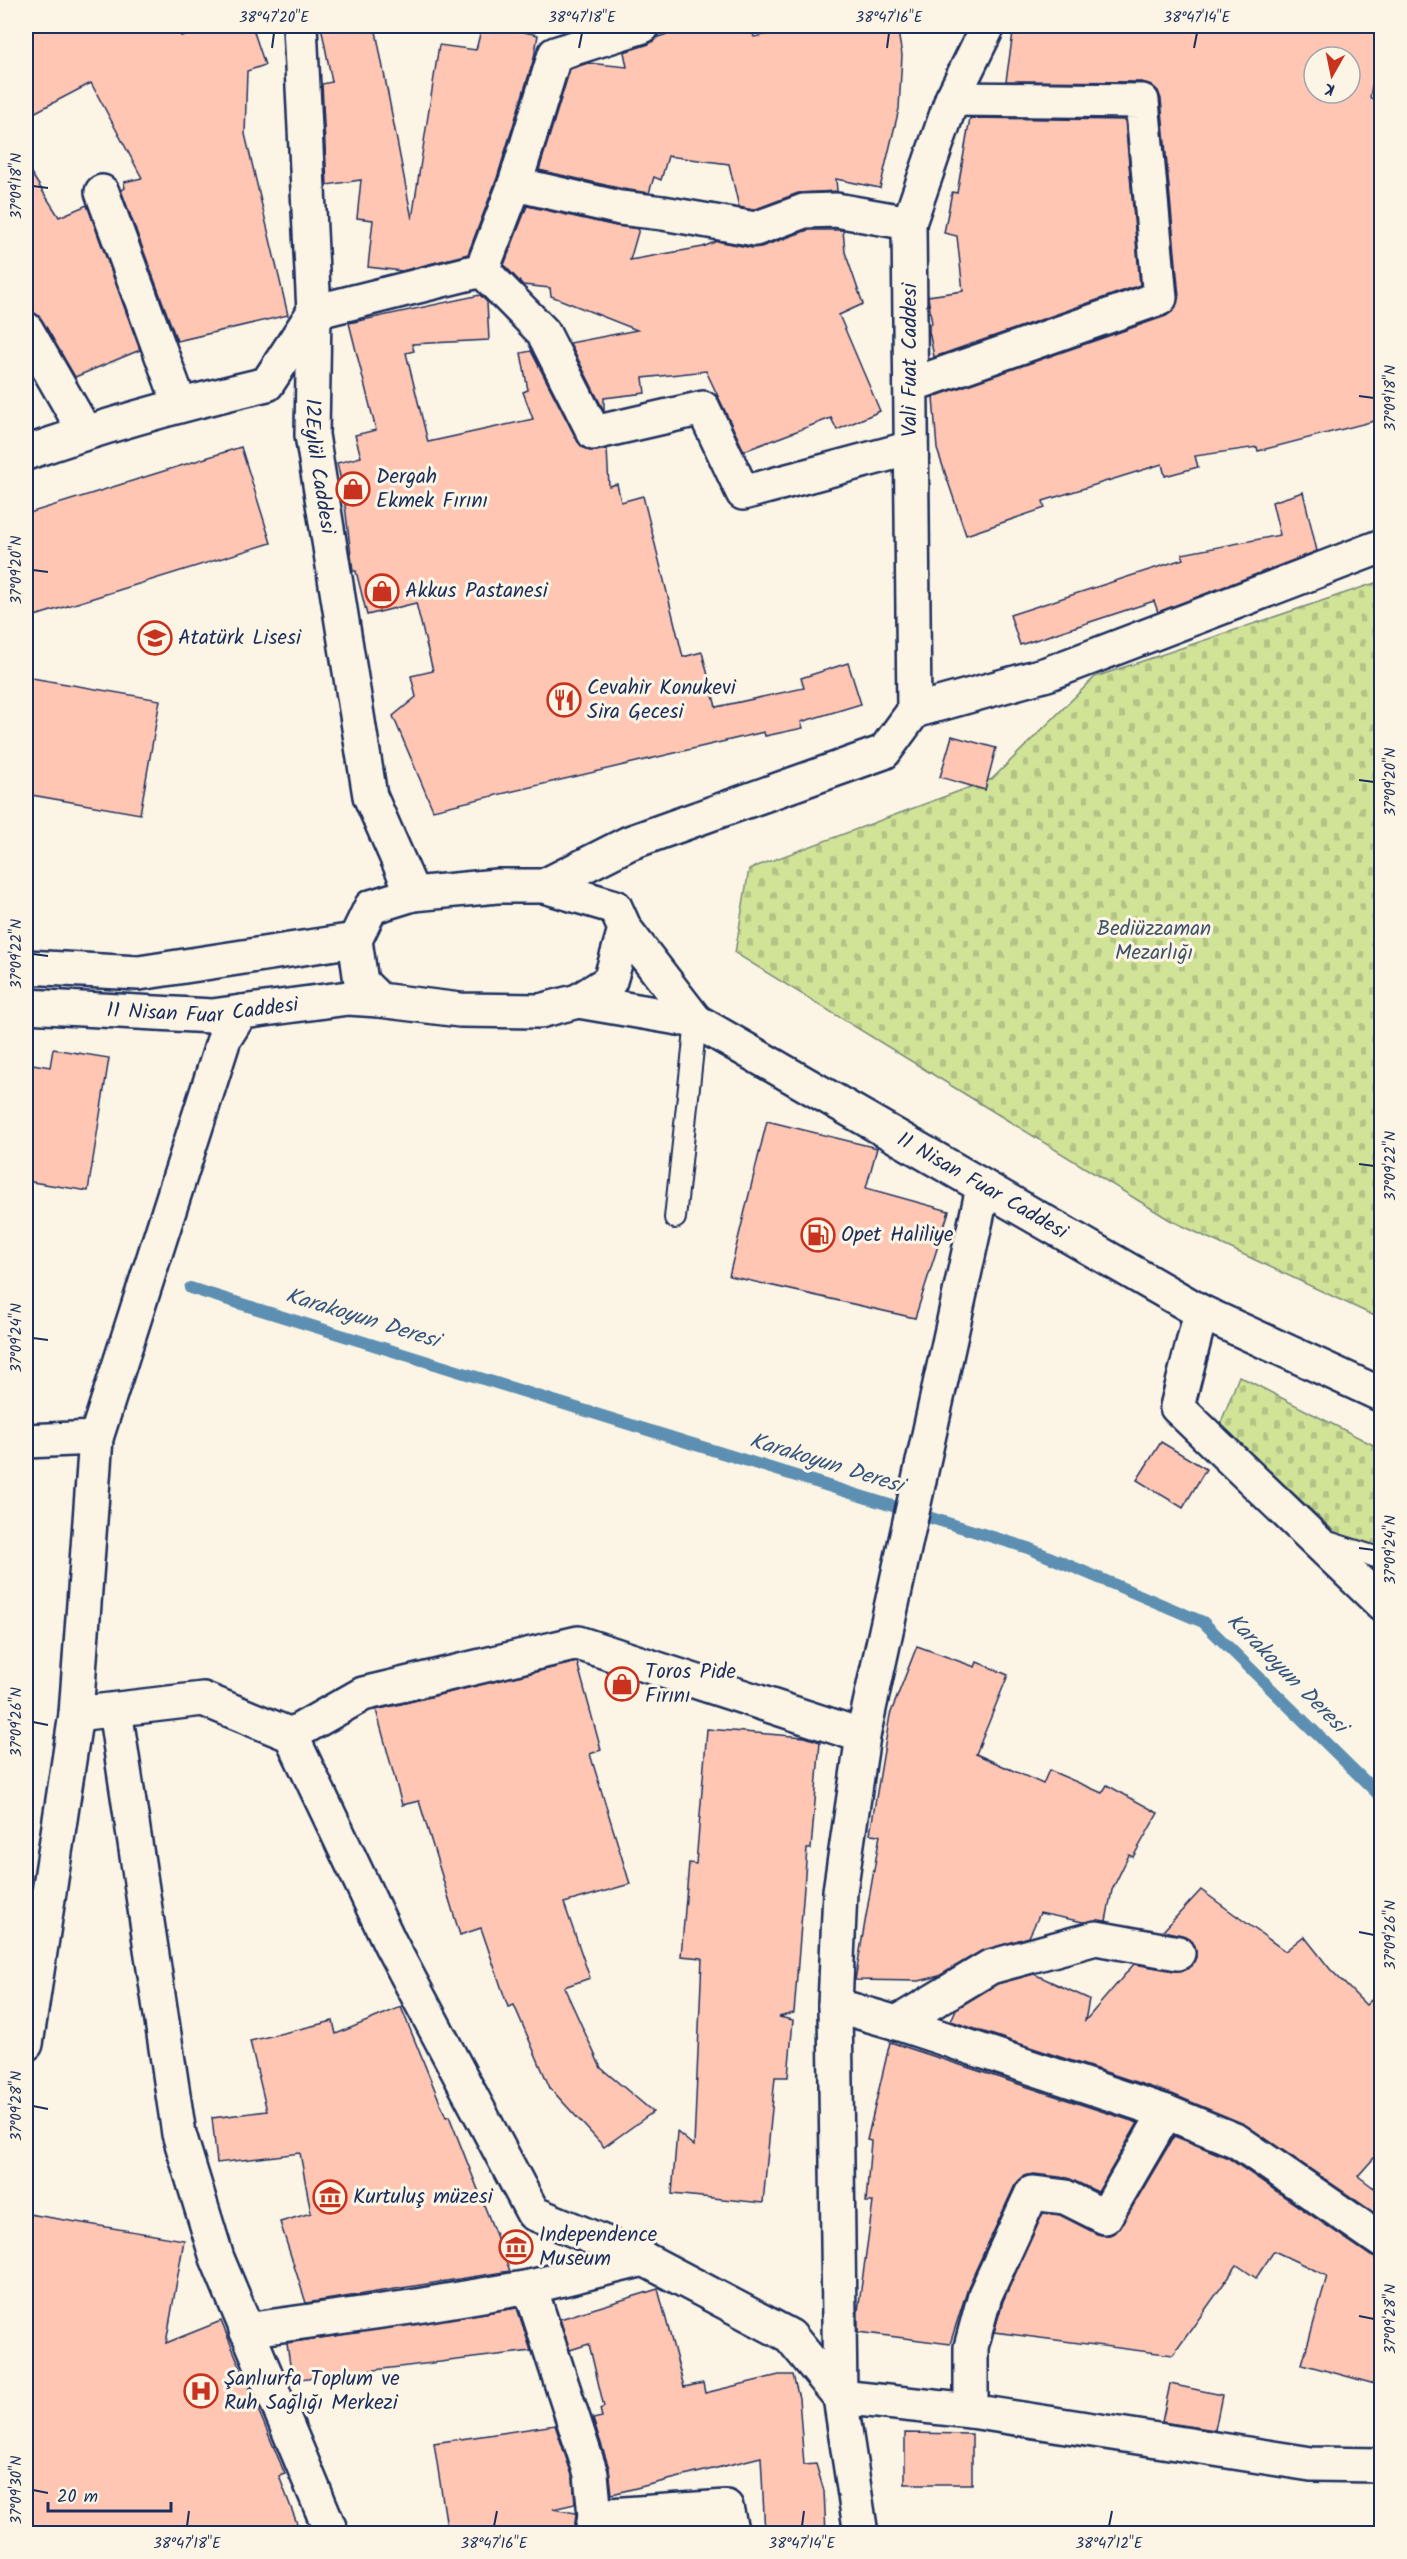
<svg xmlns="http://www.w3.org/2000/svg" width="1407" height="2559" viewBox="0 0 1407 2559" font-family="Kalam,sans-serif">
<defs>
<pattern id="cemetery-stones" width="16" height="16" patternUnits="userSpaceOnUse" patternTransform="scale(1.5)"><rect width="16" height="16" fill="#d1e397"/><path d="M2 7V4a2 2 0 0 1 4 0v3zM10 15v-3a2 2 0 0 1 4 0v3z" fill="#b3c385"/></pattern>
</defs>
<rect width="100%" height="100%" fill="#fcf5e5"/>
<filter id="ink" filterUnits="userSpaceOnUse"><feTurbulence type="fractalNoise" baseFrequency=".0167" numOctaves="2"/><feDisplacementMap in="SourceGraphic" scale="12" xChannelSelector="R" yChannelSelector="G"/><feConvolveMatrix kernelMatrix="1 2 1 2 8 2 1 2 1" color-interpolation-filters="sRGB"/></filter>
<g filter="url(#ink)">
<g fill="url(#cemetery-stones)" stroke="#76897a" stroke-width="1.5">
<path d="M1381 581V1319L1170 1220 735 953 749 869 992 779 1095 677Z"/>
<path d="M1239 1376 1381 1449V1575L1220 1425Z"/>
</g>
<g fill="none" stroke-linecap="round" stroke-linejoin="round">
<path stroke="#5c8fb1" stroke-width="12" d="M190 1288 1028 1548 1203 1622 1382 1798"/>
</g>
<g fill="#ffc6b3" stroke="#1b2f5e" stroke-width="1.5" fill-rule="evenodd">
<path d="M26 26H177L181 36 214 26H252L265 65 247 71 245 134 288 315 177 341 121 190 125 188 124 182 142 178 91 83 26 117Z"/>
<path d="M321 26H375L412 219 439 45 476 50 482 26H497L538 35 534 58 497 178 468 254 402 271 368 267 373 220 357 218 361 180 327 185 322 84 332 82Z"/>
<path d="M692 26H750L754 37 811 26H897L902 55 899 109 880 188 836 179 837 191 798 193 753 210 739 207 729 164 668 156 661 180 654 177 649 193 623 189 539 170 570 69 588 63 627 67 624 52 649 44 658 37Z"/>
<path d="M1014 26H1382L1370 98 1382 100V353L1379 355 1382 419 1258 451 1257 447 1195 456 1198 467 1165 476 1162 464 1043 501 1045 508 966 535 937 449 933 397 1166 316 1173 311 1179 297 1161 99 1158 91 1151 85 1142 82 1006 81ZM1314 57H1350V93H1314Z"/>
<path d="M970 118 1125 120 1140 285 934 357 929 331V325L932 324 928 296 963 291 957 236 944 233 952 192 957 193Z"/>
<path d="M26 165 59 217 87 205 140 350 75 377 42 320 30 311 26 301Z"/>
<path d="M527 206 616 226 639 229 630 260 703 247 717 241 752 248 761 247 808 230H843L845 252 863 304 839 315 880 411 837 430 831 418 744 451 706 371 643 378 645 393 604 398V411L570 343 637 330 551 296 550 288 523 285 504 265Z"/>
<path d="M480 295 487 302 489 340 412 344 414 351 406 353 428 442 533 419 523 392 528 390 521 353 531 351 578 442 589 451 607 449 609 486 617 484 621 502 643 496 683 657 702 652 716 707 804 688 801 678 848 663 861 704 801 722 803 728 765 736 764 732 433 810 393 716 416 697 411 676 433 671 416 603 367 615 356 571H353L343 489 337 463 361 457 355 435 376 430 349 323Z"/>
<path d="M241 447 271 543 35 616 26 586V514Z"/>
<path d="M1303 492 1317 551 1158 612 1154 601 1020 645 1010 615 1183 559 1182 554 1280 535 1272 502Z"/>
<path d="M26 677 160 700 140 814 26 794Z"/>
<path d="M952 736 996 748 985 790 940 777Z"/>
<path d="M53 1049 109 1058 88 1191 26 1181V1063L50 1067Z"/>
<path d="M767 1121 877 1148 866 1188 949 1211 915 1318 729 1276Z"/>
<path d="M1161 1442 1206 1469 1183 1508 1137 1480Z"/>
<path d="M917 1646 975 1667 977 1662 1008 1675 976 1754 1043 1784 1049 1770 1102 1793 1107 1785 1158 1813 1133 1857 1129 1855 1112 1890 1106 1921 1083 1922 1040 1913 1029 1937 981 1951 939 1976 919 1981 855 1980 880 1835 870 1834 890 1715Z"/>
<path d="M577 1662 601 1750 590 1754 630 1884 564 1903 590 1978 564 1987 601 2068 653 2112 604 2147 550 2088 514 2005 508 2007 481 1928 460 1935 419 1801 402 1805 376 1710Z"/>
<path d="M707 1729 805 1737 820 1742 811 1849H807L794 2013 779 2017 793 2020 788 2077H775L763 2203 672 2194 677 2132 694 2146 702 1958 681 1956 689 1863 696 1864Z"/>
<path d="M1201 1890 1285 1951 1304 1936 1330 1969 1366 2005 1382 1990V2149L1358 2176 1382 2194V2218L1244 2124 1172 2094 951 2021 956 2009 997 1984 1034 1974 1089 1999 1085 2021 1134 1964 1175 1971 1185 1970 1192 1966 1196 1957 1195 1946 1190 1938 1182 1935 1163 1931Z"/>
<path d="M401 2007 446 2117 449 2116 510 2271 306 2303 280 2222 311 2213 300 2153 217 2163 212 2118 267 2111 250 2041 333 2021 336 2034Z"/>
<path d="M890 2042 1138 2123 1098 2192 1068 2178 1034 2174 1024 2176 1015 2185 968 2287 950 2344 858 2332V2311L873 2202H866L871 2141 867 2140Z"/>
<path d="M1174 2136 1228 2158 1371 2256 1382 2260V2386L1302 2364 1327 2276 1274 2251 1256 2278 1237 2265 1173 2355 994 2332 1003 2301 1043 2213 1060 2215 1097 2234 1106 2236 1115 2233 1121 2226Z"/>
<path d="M29 2214 184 2240 166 2343 221 2321 285 2474 279 2476 301 2534H30L28 2485H26V2234Z"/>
<path d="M658 2289 684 2387 703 2383 705 2393 779 2375H793L799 2398 804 2465 816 2464 824 2491 826 2534H765L761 2457 612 2494 609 2468 593 2419 602 2417 600 2409 604 2407 589 2344 570 2350 560 2319Z"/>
<path d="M517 2308 531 2351 292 2380 287 2343Z"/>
<path d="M1170 2384 1222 2395 1215 2430 1162 2422Z"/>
<path d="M555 2425 573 2478 575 2504 553 2509 576 2513 574 2534H448L434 2443Z"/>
<path d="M905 2433 972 2434V2484H905Z"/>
</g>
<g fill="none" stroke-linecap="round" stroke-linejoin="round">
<defs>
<g id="lane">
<path d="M675 1218 696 1021"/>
<path d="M1325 1541 1382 1559"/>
</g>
<g id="street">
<path d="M515 184 620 208 663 213 755 229 804 211 836 210 909 223"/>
<path d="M102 192 180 405"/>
<path d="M482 270 543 332 594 433 703 408 743 493 911 448"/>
<path d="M26 329 85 432"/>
<path d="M911 385 1160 298 1142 101 952 99"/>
<path d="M26 453C105 425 185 403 267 384L314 312 482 270 515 184 555 54 643 26"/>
<path d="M914 711 1047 674 1382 546"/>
<path d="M1201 1312 1177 1407 1382 1604"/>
<path d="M26 1441 96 1438"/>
<path d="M115 1710 179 2134 217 2258 332 2534"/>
<path d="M291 1735 363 1694 578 1643 863 1736"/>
<path d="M835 2005 897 2023 1166 2112 1237 2141 1382 2241"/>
<path d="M897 2023 990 1967 1096 1938 1178 1953"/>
<path d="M530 2287 591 2474 595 2516 592 2534"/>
<path d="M246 2330 411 2307 530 2287 644 2259"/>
<path d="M971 2411V2347L985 2295 1032 2193 1065 2197 1105 2217 1166 2112"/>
<path d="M595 2516 726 2507 732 2534"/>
<path d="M861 2534 840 2397 835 2005 840 1891 863 1736 983 1188"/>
</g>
<g id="secondary">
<path id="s1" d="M300 26 314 312 312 435 370 796 413 894"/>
<path d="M497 886H544L615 907 625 929 610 981 578 1001 540 1011 460 1010 379 1000 361 982 355 940 371 907 413 894Z"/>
<path d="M544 886 629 843 884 752 914 711 909 223 952 99 988 26"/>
<path d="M625 929 696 1021"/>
<path d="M26 967 139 973 355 940"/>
<path id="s2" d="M578 1001 696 1021 1201 1312 1382 1395"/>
<path id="s3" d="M26 1006 212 1016 348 998 379 1000"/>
<path d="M76 1714 203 1699 291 1735 390 1943 533 2213 644 2259 790 2336 840 2397 971 2411 1311 2464 1382 2465"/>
<path d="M26 2044 76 1714 96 1438 224 1039 241 1012"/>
</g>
</defs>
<use href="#lane" stroke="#1b2f5e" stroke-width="24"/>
<use href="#street" stroke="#1b2f5e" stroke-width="38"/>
<use href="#secondary" stroke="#1b2f5e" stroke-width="38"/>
<use href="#lane" stroke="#fcf5e5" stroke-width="20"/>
<use href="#street" stroke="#fcf5e5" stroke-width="33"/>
<use href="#secondary" stroke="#fcf5e5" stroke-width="33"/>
</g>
</g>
<path fill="none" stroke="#1b2f5e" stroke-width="2" d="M272 48 274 33M579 48 582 33M887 48 889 33M1194 48 1197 33M33 186 48 188M1359 396 1374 398M33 570 48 572M1359 780 1374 782M33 954 48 956M1359 1164 1374 1166M33 1338 48 1340M1359 1548 1374 1550M33 1722 48 1725M1359 1932 1374 1935M33 2106 48 2109M1359 2316 1374 2319M33 2490 48 2493M187 2526 189 2511M494 2526 497 2511M802 2526 804 2511M1109 2526 1112 2511"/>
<defs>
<symbol id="shop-ring" viewBox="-11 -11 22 22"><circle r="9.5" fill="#fcf5e5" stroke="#c8321e" stroke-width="1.5"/><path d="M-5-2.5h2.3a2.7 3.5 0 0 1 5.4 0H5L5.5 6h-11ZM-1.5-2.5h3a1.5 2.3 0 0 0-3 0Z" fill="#c8321e"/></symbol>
<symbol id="school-ring" viewBox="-11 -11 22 22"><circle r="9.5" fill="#fcf5e5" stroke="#c8321e" stroke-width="1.5"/><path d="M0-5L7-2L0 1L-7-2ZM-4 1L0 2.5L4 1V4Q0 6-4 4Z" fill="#c8321e"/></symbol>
<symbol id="restaurant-ring" viewBox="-11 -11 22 22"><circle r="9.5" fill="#fcf5e5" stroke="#c8321e" stroke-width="1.5"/><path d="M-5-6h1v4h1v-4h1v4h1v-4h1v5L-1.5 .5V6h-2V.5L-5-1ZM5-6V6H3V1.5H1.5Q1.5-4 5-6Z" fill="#c8321e"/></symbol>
<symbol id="fuel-ring" viewBox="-11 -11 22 22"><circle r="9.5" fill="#fcf5e5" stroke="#c8321e" stroke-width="1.5"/><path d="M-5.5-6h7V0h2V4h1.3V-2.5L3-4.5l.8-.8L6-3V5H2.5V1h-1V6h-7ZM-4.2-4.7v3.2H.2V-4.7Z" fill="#c8321e"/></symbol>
<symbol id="museum-ring" viewBox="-11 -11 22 22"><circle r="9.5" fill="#fcf5e5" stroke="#c8321e" stroke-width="1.5"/><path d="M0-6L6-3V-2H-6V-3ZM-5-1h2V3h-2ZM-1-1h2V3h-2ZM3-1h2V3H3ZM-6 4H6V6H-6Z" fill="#c8321e"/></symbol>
<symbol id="hospital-ring" viewBox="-11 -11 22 22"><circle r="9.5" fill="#fcf5e5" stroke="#c8321e" stroke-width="1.5"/><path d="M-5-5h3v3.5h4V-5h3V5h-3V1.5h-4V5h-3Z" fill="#c8321e"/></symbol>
</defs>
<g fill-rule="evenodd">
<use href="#shop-ring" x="334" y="470" width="38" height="38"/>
<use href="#shop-ring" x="363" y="572" width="38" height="38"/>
<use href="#school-ring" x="136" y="619" width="38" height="38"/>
<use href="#restaurant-ring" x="545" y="681" width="38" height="38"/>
<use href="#fuel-ring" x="799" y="1216" width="38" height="38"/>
<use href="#shop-ring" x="603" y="1665" width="38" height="38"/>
<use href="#museum-ring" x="311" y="2178" width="38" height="38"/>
<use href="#museum-ring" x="497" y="2228" width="38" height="38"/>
<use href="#hospital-ring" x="182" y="2372" width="38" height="38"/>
</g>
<g text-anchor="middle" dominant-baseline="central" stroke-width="6" stroke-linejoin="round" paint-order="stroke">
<g font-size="21" fill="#1b2f5e" stroke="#fcf5e5">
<text transform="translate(910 360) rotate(-90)">Vali Fuat Caddesi</text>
<text stroke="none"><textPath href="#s1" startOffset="441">12Eylül Caddesi</textPath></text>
<text stroke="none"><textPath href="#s3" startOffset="177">11 Nisan Fuar Caddesi</textPath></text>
<text stroke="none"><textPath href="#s2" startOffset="450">11 Nisan Fuar Caddesi</textPath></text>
</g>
<g font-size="21" fill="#1b2f5e" stroke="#fcf5e5" text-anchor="start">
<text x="376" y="477">Dergah<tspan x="376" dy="24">Ekmek Fırını</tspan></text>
<text x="405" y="591">Akkus Pastanesi</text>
<text x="178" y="638">Atatürk Lisesi</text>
<text x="587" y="688">Cevahir Konukevi<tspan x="587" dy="24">Sira Gecesi</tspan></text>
<text x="841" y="1235">Opet Haliliye</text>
<text x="645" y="1672">Toros Pide<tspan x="645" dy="24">Fırını</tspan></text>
<text x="353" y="2197">Kurtuluş müzesi</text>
<text x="539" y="2235">Independence<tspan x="539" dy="24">Museum</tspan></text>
<text x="224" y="2379">Şanlıurfa Toplum ve<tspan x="224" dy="24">Ruh Sağlığı Merkezi</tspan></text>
</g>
<g font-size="21" fill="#3f5369" stroke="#fcf5e5">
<text x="1154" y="929">Bediüzzaman<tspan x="1154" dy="24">Mezarlığı</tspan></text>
</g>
<g font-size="22" font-style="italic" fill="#365780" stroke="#fcf5e5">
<text transform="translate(362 1319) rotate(17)">Karakoyun Deresi</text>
<text transform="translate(826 1464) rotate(17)">Karakoyun Deresi</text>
<text transform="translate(1286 1674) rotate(45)">Karakoyun Deresi</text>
</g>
</g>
<rect width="1407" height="2559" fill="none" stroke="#fcf5e5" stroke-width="66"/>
<g transform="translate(1332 75) rotate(189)"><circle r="28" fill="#fcf5e5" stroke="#a2a6af" stroke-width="1.5"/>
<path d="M0-4.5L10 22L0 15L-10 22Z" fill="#c8321e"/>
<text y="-9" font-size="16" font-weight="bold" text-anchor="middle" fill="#1b2f5e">K</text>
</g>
<path d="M48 2502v9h123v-9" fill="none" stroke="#1b2f5e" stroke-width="3"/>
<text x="57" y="2502" font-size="18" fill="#1b2f5e" stroke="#fcf5e5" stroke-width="4.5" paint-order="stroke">20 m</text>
<rect x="33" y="33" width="1341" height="2493" fill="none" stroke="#1b2f5e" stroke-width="2"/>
<g font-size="15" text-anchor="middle" fill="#1b2f5e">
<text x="274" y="22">38°47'20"E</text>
<text x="582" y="22">38°47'18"E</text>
<text x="889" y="22">38°47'16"E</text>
<text x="1197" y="22">38°47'14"E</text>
<text transform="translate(16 186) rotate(-90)" y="5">37°09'18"N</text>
<text transform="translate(1390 398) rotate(-90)" y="5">37°09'18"N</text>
<text transform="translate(16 570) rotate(-90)" y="5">37°09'20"N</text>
<text transform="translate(1390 782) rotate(-90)" y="5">37°09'20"N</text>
<text transform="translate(16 954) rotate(-90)" y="5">37°09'22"N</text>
<text transform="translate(1390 1166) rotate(-90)" y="5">37°09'22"N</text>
<text transform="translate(16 1338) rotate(-90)" y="5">37°09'24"N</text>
<text transform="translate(1390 1550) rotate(-90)" y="5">37°09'24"N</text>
<text transform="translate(16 1722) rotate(-90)" y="5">37°09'26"N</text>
<text transform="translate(1390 1935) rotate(-90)" y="5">37°09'26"N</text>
<text transform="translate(16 2106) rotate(-90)" y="5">37°09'28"N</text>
<text transform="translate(1390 2319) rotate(-90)" y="5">37°09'28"N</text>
<text transform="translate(16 2490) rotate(-90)" y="5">37°09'30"N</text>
<text x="187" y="2548">38°47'18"E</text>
<text x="494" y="2548">38°47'16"E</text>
<text x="802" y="2548">38°47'14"E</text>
<text x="1109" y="2548">38°47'12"E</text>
</g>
</svg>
